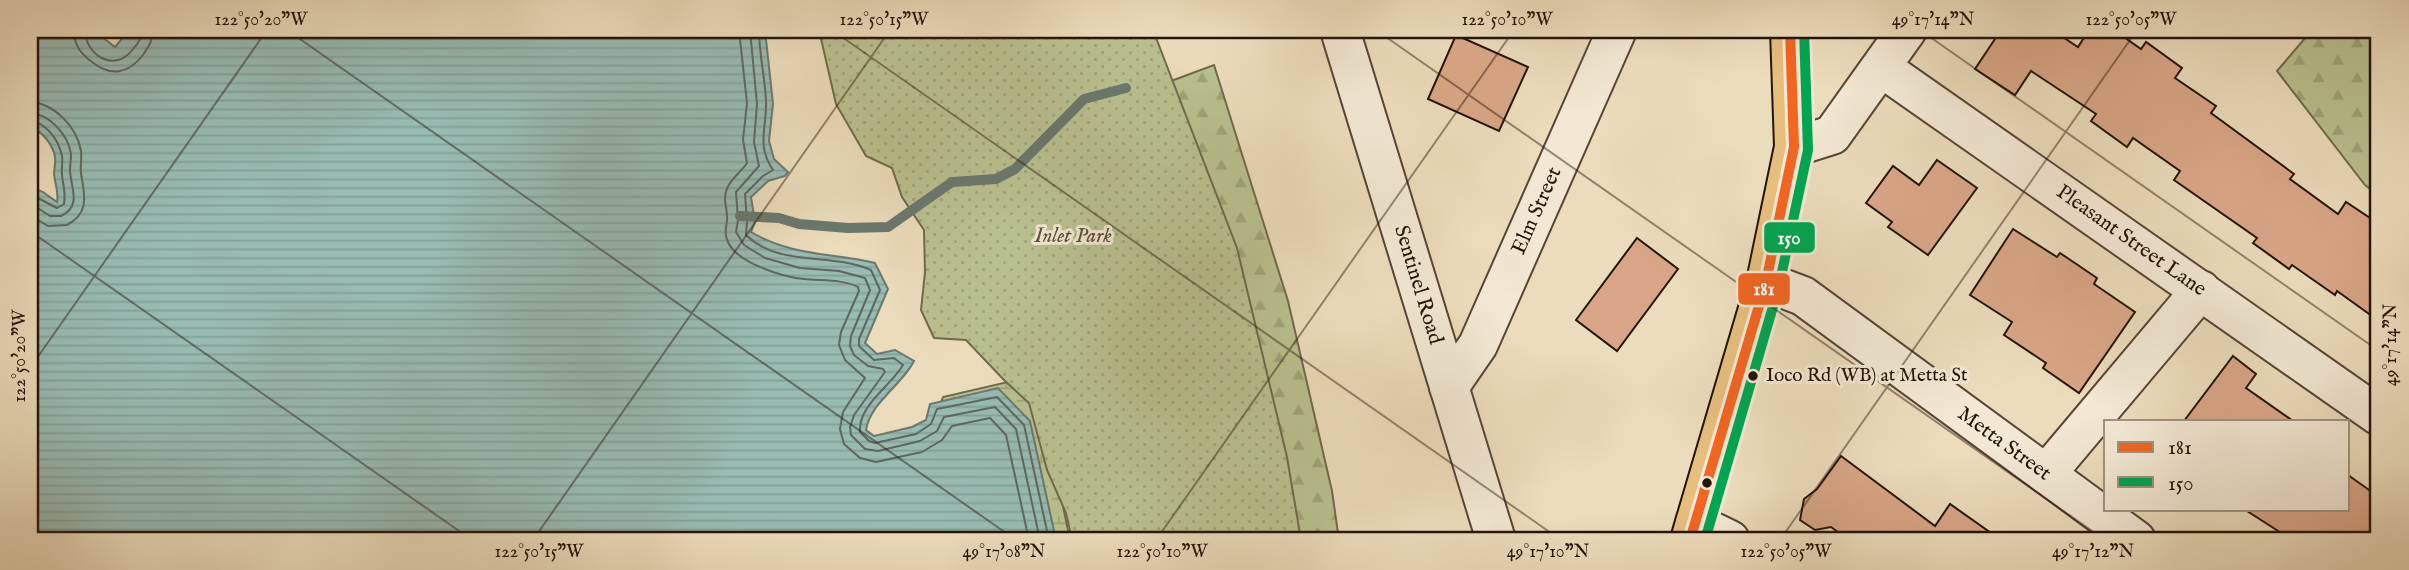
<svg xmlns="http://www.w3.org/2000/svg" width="2409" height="570" viewBox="0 0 2409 570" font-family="'IM FELL English',serif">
<defs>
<pattern id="forest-firs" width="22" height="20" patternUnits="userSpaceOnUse" patternTransform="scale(1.75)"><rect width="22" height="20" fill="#b9c08f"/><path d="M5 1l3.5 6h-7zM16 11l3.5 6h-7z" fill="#9fa47a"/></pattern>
<pattern id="wetland-marsh" width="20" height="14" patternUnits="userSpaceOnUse" patternTransform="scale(1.75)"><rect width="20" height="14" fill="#b9c08f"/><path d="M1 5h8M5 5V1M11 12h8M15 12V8" fill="none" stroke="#9fa47a"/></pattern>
<pattern id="park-dots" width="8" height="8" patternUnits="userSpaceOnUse" patternTransform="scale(1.75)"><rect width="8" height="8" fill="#b9c08f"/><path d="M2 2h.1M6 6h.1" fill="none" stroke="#9fa47a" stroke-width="1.8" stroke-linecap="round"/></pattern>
<pattern id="water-rules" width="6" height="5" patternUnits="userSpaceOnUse" patternTransform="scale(1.75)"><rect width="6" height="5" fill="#98bbb2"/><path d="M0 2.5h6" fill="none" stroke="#83a098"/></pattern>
</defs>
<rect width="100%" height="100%" fill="#ebdcbb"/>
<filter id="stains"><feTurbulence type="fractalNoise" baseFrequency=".00286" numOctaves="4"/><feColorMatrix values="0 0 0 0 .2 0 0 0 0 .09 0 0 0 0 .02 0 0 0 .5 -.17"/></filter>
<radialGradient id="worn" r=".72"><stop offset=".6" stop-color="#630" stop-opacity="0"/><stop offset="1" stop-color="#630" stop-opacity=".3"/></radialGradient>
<g fill="url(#forest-firs)" stroke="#6f6a4c" stroke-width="2">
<path d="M2312 30H2379V196L2365 185 2277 71Z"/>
<path d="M1214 65 1288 301 1332 491 1339 540H1265L1171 81Z"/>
</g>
<path fill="url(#wetland-marsh)" stroke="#6f6a4c" stroke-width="2" d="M1012 381 1044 414 1070 540H1017L941 403 943 397Z"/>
<path fill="url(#park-dots)" stroke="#6f6a4c" stroke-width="2" d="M819 30H1153L1237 248 1287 457 1301 540H1072L1066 513 1047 470 1029 403 1004 380 966 340 934 338 921 310 925 272 924 230 902 197 892 168 866 156 836 104Z"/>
<path fill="url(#water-rules)" stroke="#6a786e" stroke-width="2" d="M30 30H101V36L115 47 129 30H765L773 104 769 141 774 159 788 172 785 176 768 181 751 197 755 222 751 232C791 256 832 253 875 263L888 289 865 343 877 354 895 350 914 361C902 385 870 403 866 430L874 436 912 427 926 420 930 404 998 388 1030 421 1056 540H30V186L43 192 57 202C59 192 55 185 54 174 54 169 56 162 55 157 53 145 42 130 30 128Z"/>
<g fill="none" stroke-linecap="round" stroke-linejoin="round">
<g stroke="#5e685e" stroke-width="2">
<path d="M74 30C74 45 80 53 92 62 111 77 128 74 143 55 149 46 153 40 153 30"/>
<path d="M85 30C85 55 115 74 133 49 139 43 142 38 142 30"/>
<path d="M739 30 747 103 743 140 747 163C739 175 725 182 725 199 725 206 728 213 727 221 726 228 724 234 728 242 737 263 783 277 804 279 822 281 842 279 858 287L859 291 841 332 839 345 845 360 865 378 843 412 840 429 844 444 860 458 876 462 922 452 942 440 952 426 990 418 1006 435 1029 540"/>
<path d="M750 30 757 104 754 142 759 166 736 192 738 220 736 232 744 245 765 258 800 268 839 271 865 278 870 290 851 336 850 346 854 355 868 366 883 369 885 372 854 415 850 427 851 435 865 449 878 451 920 441 937 431 944 417 995 407 1016 429 1040 540"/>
<path d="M759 30C759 54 765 77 766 101 767 128 756 145 773 170L763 176 745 194 747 221 746 235C780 268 831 252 871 270L880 290 859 339V346L874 360 894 358 903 365C891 386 858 405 860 432L869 441 875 443 916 434 931 424 937 409 997 397 1024 425 1049 540"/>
<path d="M30 102C54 103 77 127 81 151 82 158 80 166 81 173 84 194 91 212 67 225L48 226 30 215"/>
<path d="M30 113C49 114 68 134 71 154 71 160 70 165 70 171 71 188 82 206 61 216H50L30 203"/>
<path d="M30 121C45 122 57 138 61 152 64 159 61 167 62 175 63 186 66 192 64 204L57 208 30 194"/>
</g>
<path stroke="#6a786e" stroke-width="10" d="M740 216 779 218 799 224 848 228 888 227 952 182 996 179 1015 169 1084 99 1126 88"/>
</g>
<g fill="#d8a686" stroke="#251409" stroke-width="2">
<path d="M2001 30H2052L2078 47 2089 30H2114L2141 49 2146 42 2182 68 2175 78 2216 106 2211 113 2294 174 2290 179 2338 214 2346 202 2379 224V321L2337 291 2335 295 2292 265 2289 269 2253 243 2257 238 2174 180 2180 171 2133 138 2127 147 2091 121 2096 114 2031 71 2015 95 1975 69Z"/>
<path d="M1456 35 1528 67 1499 131 1428 99Z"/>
<path d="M1937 160 1977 188 1928 255 1888 227 1892 222 1866 203 1893 166 1919 185Z"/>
<path d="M2013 229 2057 257 2060 253 2097 278 2094 284 2135 312 2079 393 2043 368 2046 363 2004 335 2012 322 1970 295Z"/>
<path d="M1637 238 1678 269 1617 351 1576 320Z"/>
<path d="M2233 356 2256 374 2246 388 2293 421H2184Z"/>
<path d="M1841 456 1935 526 1950 504 2001 540H1849L1831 527 1815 530 1800 520 1804 499 1817 489Z"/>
<path d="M2348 475 2379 497V540H2292L2244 509H2348Z"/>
</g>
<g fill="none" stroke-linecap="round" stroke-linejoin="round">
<defs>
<g id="minor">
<path d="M1340 30 1496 540"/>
<path d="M1882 68 2379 416"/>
<path d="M1794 147 1832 135 1907 30"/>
<path d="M1766 282 1803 296 2136 540"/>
<path d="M1449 387 1478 345 1617 30"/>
<path d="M2046 474 2201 290"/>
<path d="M1695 523 1730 540"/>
</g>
<path id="major" d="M1690 540 1766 282 1794 147 1790 30"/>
</defs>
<use href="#minor" stroke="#564636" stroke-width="42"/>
<use href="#major" stroke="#251409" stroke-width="42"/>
<use href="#minor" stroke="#f2e8d3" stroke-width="38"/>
<use href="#major" stroke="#e6be7e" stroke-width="38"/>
<defs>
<path id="bus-1" d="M1690 540 1766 282 1794 147 1790 30"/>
<path id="bus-2" d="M1705 540 1779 286 1808 150 1804 30"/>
</defs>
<use href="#bus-1" stroke="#f2e8d3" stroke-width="16"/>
<use href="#bus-2" stroke="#f2e8d3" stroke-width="16"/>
<use href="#bus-1" stroke="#f26522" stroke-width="10"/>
<use href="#bus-2" stroke="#00a651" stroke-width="10"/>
</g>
<path fill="none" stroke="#251409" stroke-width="2" stroke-opacity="0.45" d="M287 30 1016 540M832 30 1561 540M1376 30 2105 540M1920 30 2379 351M30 231 472 540M30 368 267 30M533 540 890 30M1156 540 1514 30M1780 540 2137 30"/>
<g fill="#251409" stroke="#f2e8d3" stroke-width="2.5">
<circle cx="1753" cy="376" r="6"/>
<circle cx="1707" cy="483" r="6"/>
</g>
<g text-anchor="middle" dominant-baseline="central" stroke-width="6" stroke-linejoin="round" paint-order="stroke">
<g font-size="19" fill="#251409" stroke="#f2e8d3" text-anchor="start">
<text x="1766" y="376">Ioco Rd (WB) at Metta St</text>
</g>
<g font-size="21" fill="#251409" stroke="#f2e8d3">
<text transform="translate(1537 211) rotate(-66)">Elm Street</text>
<text transform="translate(2131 241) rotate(35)">Pleasant Street Lane</text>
<text transform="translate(1418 285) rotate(73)">Sentinel Road</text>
<text transform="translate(2004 444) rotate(36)">Metta Street</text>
</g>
<g font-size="21" font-style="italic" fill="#595038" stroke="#f2e8d3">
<text x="1073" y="236">Inlet Park</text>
</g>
</g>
<g stroke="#f2e8d3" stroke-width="2.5">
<rect x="1763" y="221" width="53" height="33" rx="7" fill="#00a651"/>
<rect x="1737" y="272" width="54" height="34" rx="7" fill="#f26522"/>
</g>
<g font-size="19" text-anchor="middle" font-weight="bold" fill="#fff">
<text x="1789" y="244">150</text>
<text x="1764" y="295">181</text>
</g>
<rect width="2409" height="570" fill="none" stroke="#ebdcbb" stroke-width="77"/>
<rect x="2104" y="420" width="245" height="91" fill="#f2e8d3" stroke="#a09382" stroke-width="2"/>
<rect x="2118" y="442" width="35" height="10" fill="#f26522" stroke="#a09382" stroke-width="2"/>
<text x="2168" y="454" font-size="21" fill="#251409">181</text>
<rect x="2118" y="477" width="35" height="10" fill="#00a651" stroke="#a09382" stroke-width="2"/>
<text x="2168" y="490" font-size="21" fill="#251409">150</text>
<rect x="38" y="38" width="2332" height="494" fill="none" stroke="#251409" stroke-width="2.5"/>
<g font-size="18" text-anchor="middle" fill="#251409">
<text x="261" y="25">122°50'20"W</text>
<text x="884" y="25">122°50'15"W</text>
<text x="1507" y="25">122°50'10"W</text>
<text x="1933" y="25">49°17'14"N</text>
<text x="2131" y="25">122°50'05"W</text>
<text transform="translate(2390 345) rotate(-90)" y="6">49°17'14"N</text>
<text transform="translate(19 356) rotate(-90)" y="6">122°50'20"W</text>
<text x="539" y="557">122°50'15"W</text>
<text x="1004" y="557">49°17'08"N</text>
<text x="1162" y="557">122°50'10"W</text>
<text x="1548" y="557">49°17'10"N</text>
<text x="1786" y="557">122°50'05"W</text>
<text x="2093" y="557">49°17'12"N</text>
</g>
<rect width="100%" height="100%" filter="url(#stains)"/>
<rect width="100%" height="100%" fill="url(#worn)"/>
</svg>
